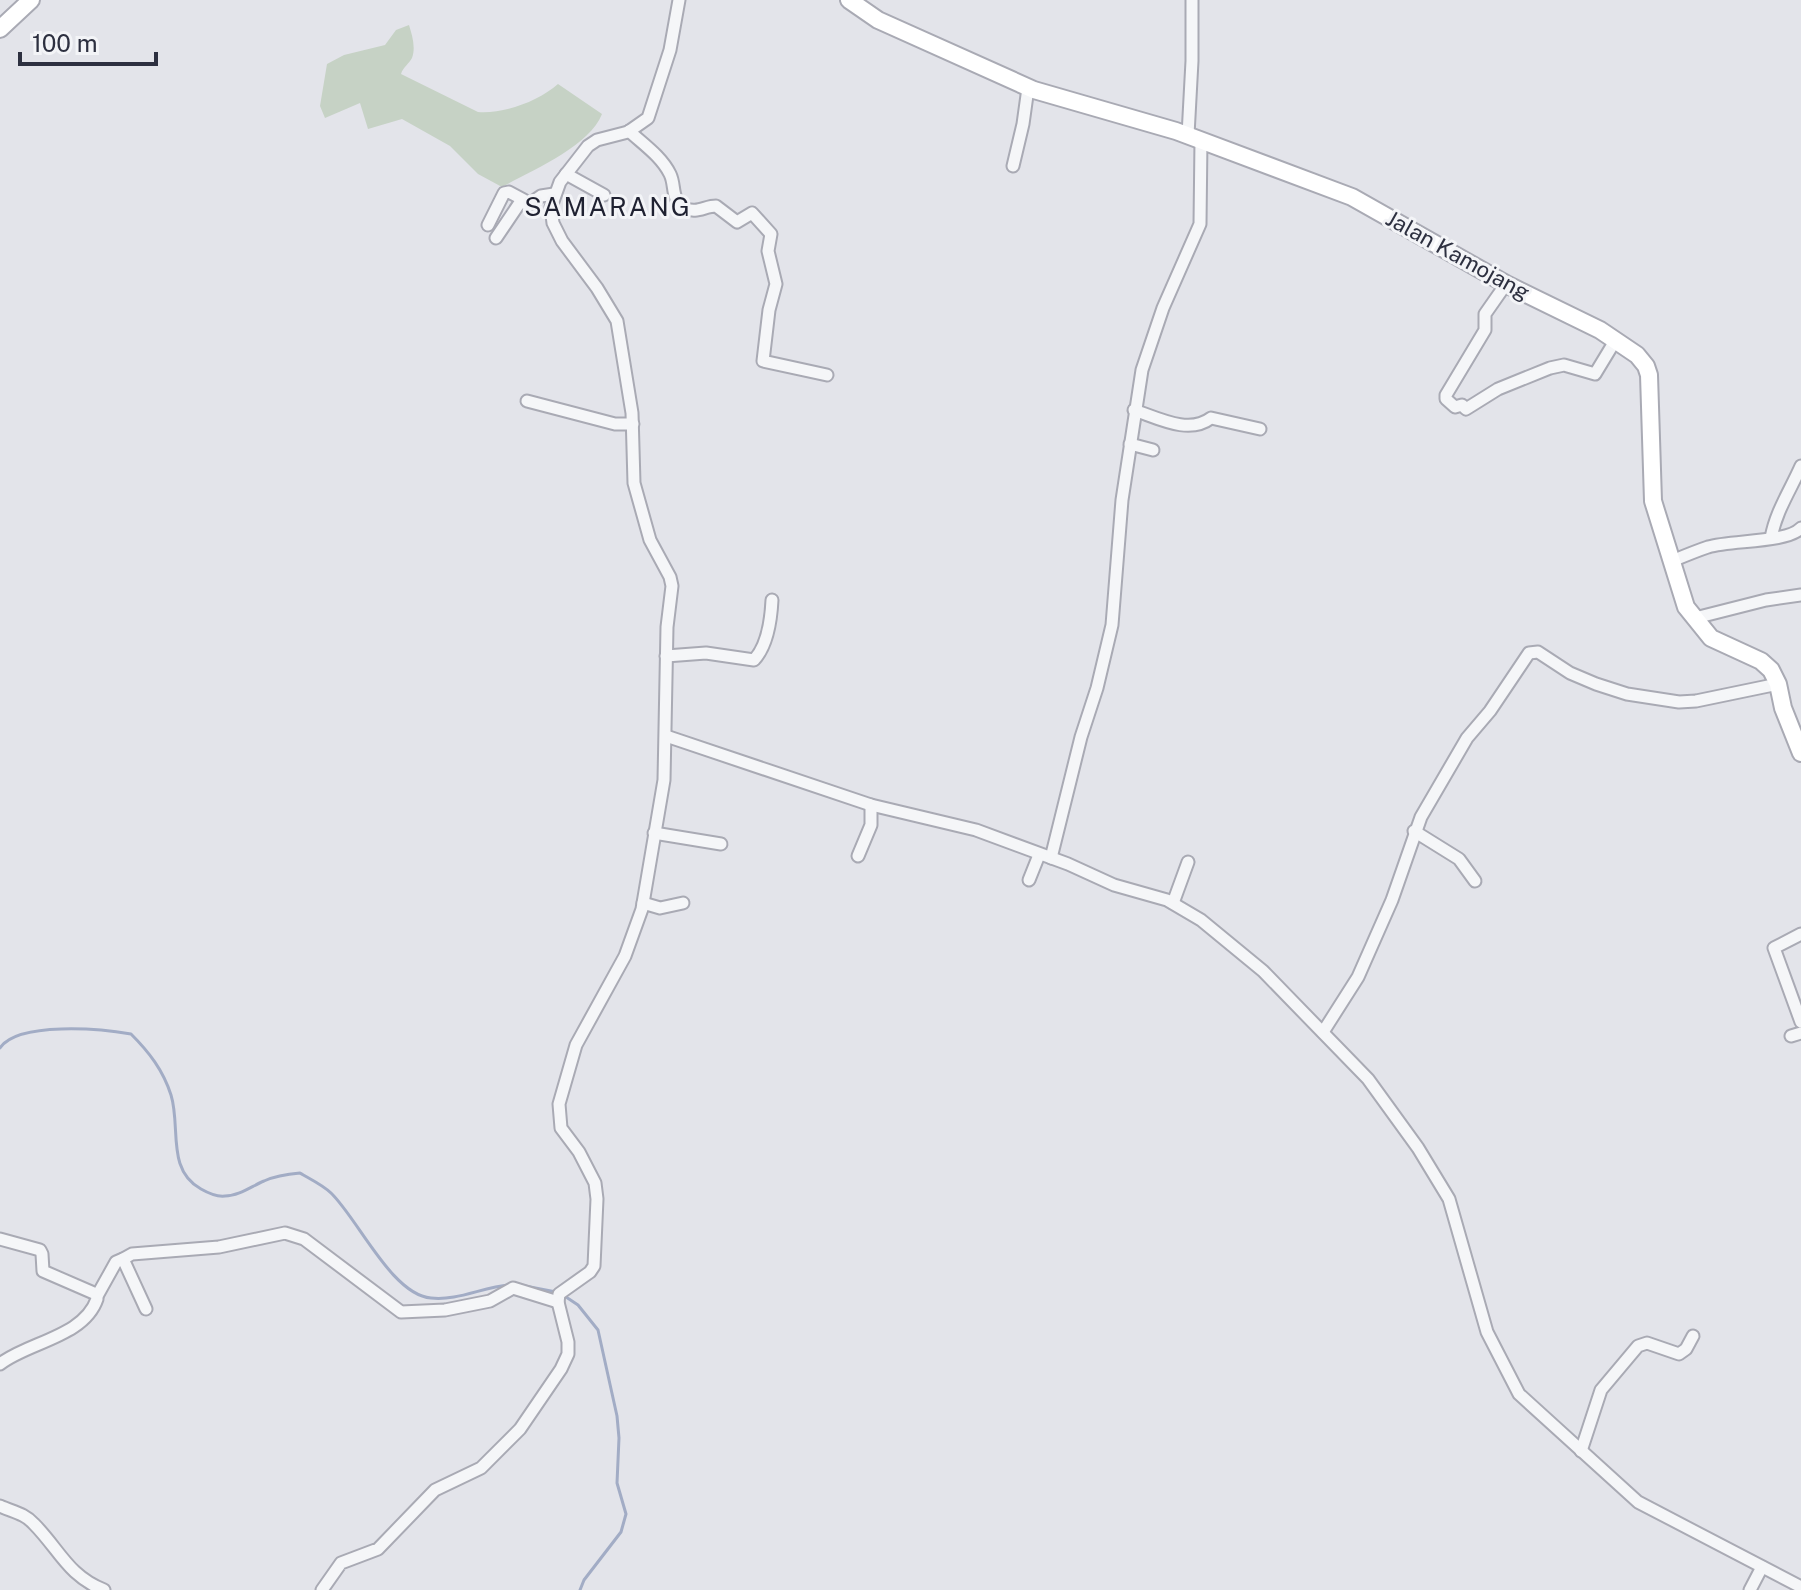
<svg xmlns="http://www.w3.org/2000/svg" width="1801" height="1590" viewBox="0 0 1801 1590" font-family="'Public Sans',sans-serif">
<rect width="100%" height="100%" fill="#e3e4ea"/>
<path fill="#c6d2c5" d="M409 25C412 35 416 47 412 58 409 64 403 67 401 74L478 112C504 114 539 101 558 84L602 114C589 147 532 170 502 187L478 174 450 146 402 119 368 129 360 103 325 118 320 106 327 64 344 55 385 45 396 30Z"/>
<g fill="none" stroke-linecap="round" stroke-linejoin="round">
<g stroke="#a2acc5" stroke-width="3">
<path d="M0 1048C18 1021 102 1029 131 1034 149 1052 163 1070 171 1095 181 1127 166 1170 201 1189 208 1193 217 1197 225 1196 239 1196 252 1186 264 1181 275 1176 288 1174 300 1173 310 1179 323 1185 331 1193 358 1219 392 1295 431 1298 457 1301 483 1287 509 1285"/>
<path d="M525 1286 556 1292"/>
<path d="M563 1295 578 1305 598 1330 617 1416 619 1438 617 1483 626 1514 621 1532 584 1580 580 1590"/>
</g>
<defs>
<g id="street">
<path d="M629 131C643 144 661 156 670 174 676 186 670 199 685 208 696 214 705 206 716 206L737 222 752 213 771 234 768 251 776 284 769 310 763 361 827 375"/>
<path d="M1188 135 1192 61V0"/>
<path d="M1013 166 1023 124 1028 88"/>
<path d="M566 174 604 195"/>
<path d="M488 225 504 193 509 192 524 200"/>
<path d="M496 238 521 201 528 205 541 196 554 194"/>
<path d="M1506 284 1485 314V330L1446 395V399L1455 407 1462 405 1466 409 1498 389 1550 368 1564 365 1595 374 1615 341"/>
<path d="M527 401 615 424H633"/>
<path d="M1134 410C1158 418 1189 435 1211 418L1260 429"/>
<path d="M1130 444 1153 450"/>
<path d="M1771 538C1776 511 1790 491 1801 466"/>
<path d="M1672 561C1684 556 1696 551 1708 547 1731 540 1787 543 1801 528"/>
<path d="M1695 618 1766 600 1801 595"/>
<path d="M666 656 706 653 754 660C768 645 771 620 772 600"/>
<path d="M666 736 871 805 976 830 1068 864 1114 885 1167 900 1201 920 1263 971 1368 1079 1418 1148 1449 1199 1487 1332 1519 1394 1638 1502 1801 1587"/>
<path d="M1414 831 1459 859 1475 881"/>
<path d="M654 833 721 844"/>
<path d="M858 856 871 825V805"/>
<path d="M1051 858 1081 737 1097 688 1112 625 1122 500 1142 370 1163 308 1200 224 1201 140"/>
<path d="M1029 880 1039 855"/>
<path d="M643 903 660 908 683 903"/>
<path d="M1173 903 1188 862"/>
<path d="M1801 934 1774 948 1801 1022"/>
<path d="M1323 1032 1358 977 1392 900 1421 817 1467 738 1490 711 1529 653 1538 652 1570 673 1596 684 1627 694 1679 702 1696 701 1778 684"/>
<path d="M1791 1036 1801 1033"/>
<path d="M0 1239 40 1250 42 1254 43 1271 96 1294 97 1299C84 1337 28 1342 0 1364"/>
<path d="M123 1259 132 1254 219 1247 285 1233 304 1239 401 1312 445 1310 490 1301 513 1288 558 1302"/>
<path d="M97 1296 116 1262 123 1259 146 1309"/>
<path d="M1581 1451 1601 1390 1638 1346 1647 1343 1679 1354 1686 1349 1693 1336"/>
<path d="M0 1506C13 1512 24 1513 34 1524 59 1549 68 1576 104 1590"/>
<path d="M322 1590 341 1563 378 1549 435 1490 481 1468 520 1429 561 1369 568 1354V1342L558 1302 559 1294 590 1272 594 1266 597 1199 595 1183 579 1152 561 1128 559 1104 576 1045 625 956 642 909 664 780 667 627 672 586 670 577 650 540 634 483 632 413 617 321 597 288 562 241 553 223 551 207 560 182 588 146 597 140 628 132 648 118 670 50 679 0"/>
<path d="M1750 1590 1762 1567"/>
</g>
<g id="secondary">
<path d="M849 0 878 20 1034 90 1176 131 1352 197 1506 284 1600 330 1637 355 1646 366 1649 375 1653 501 1686 607 1711 638 1761 661 1771 670 1778 684 1783 708 1801 753"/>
<path d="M0 29 31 0"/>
</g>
</defs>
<use href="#street" stroke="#a9aab4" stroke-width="15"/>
<use href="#secondary" stroke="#a9aab4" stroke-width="20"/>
<use href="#street" stroke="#f5f6f8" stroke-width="11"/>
<use href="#secondary" stroke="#fff" stroke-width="16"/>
</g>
<g text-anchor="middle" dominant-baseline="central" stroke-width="6" stroke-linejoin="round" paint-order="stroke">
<g font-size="22" fill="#2d3040" stroke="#f3f4f7">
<text transform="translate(1458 255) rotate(29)">Jalan Kamojang</text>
</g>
<g font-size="26" letter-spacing="2" fill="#1f2131" stroke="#f3f4f7">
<text x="608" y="206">SAMARANG</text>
</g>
</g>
<path d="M20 52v12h136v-12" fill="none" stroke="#2d3040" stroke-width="4"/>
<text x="32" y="52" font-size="24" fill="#2d3040" stroke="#f3f4f7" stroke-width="6" paint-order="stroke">100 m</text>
</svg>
